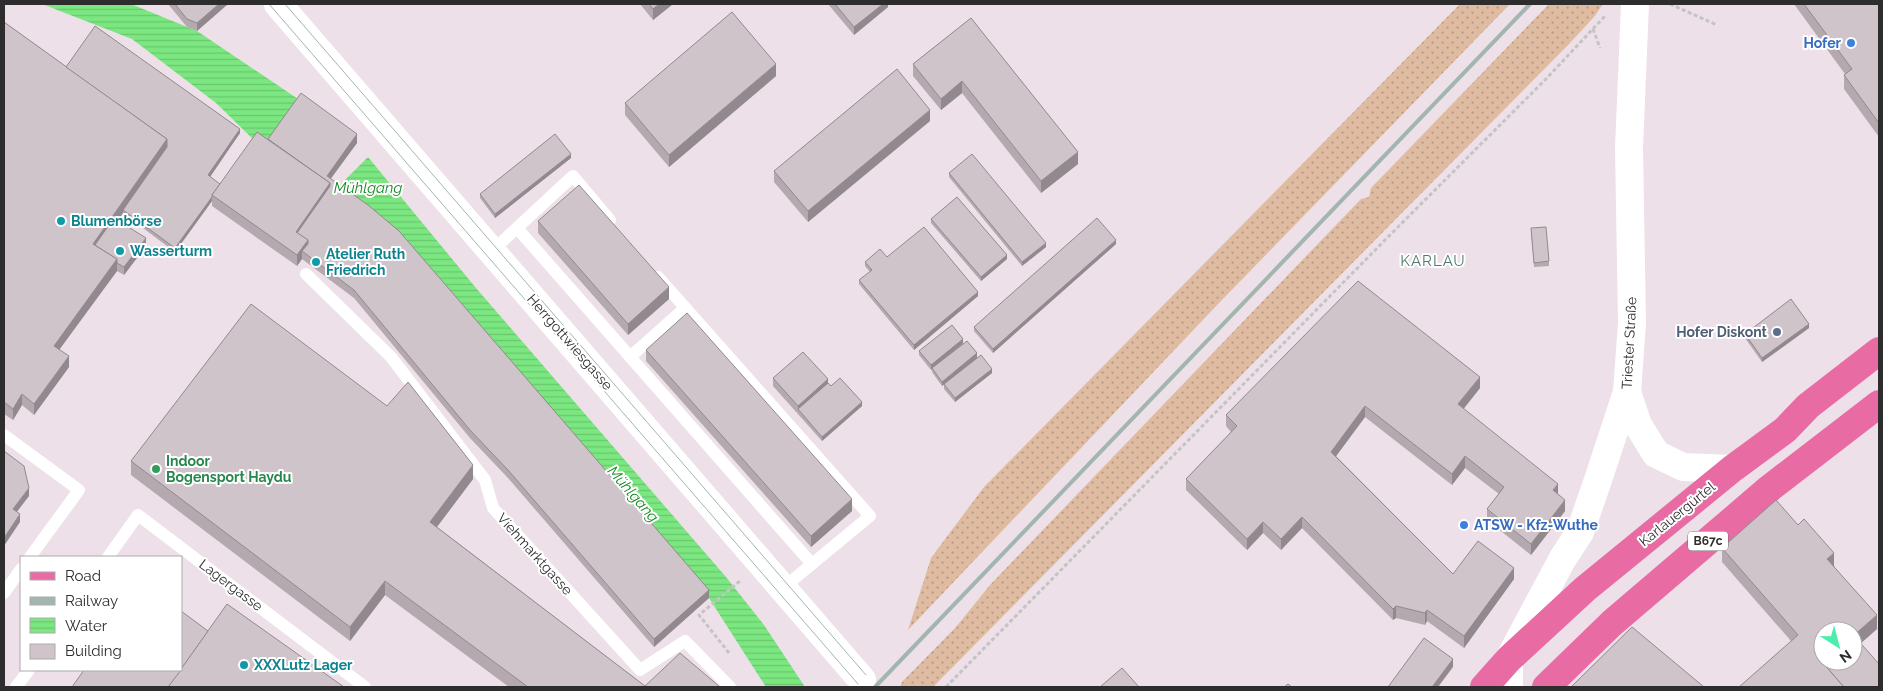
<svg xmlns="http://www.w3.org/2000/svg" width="1883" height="691" viewBox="0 0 1883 691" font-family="Raleway,sans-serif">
<defs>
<pattern id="grass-dots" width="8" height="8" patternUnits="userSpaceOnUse" patternTransform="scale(1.25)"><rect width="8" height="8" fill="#dfbca1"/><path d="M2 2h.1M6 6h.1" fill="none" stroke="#b59984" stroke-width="1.8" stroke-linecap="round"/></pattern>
<pattern id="water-rules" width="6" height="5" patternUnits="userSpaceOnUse" patternTransform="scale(1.25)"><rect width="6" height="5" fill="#7be780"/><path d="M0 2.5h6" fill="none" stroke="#6bc66f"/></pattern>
</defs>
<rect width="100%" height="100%" fill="#ede0e9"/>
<g fill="url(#grass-dots)">
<path d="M1460 4H1510L1219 303 908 630 931 558 984 487Z"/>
<path d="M1549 4H1603L1594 17 1570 43 933 687H900L902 682 956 627 990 585 1361 199 1369 197 1371 188Z"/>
</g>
<g fill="url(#water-rules)">
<path d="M42 4H131L197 31 301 101 266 150 257 143 216 103 132 39Z"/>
<path d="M368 157 476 288 726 577 764 625 805 687H766L709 598 335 190Z"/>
</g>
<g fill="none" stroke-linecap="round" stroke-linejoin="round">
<g stroke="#c4c4c4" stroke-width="3" stroke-dasharray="4 2.5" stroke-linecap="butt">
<path d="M1670 4 1717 25"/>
<path d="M1593 29 1600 48"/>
<path d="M729 653 699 615 740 581"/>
<path d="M946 687 1385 240 1545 80 1606 15"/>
</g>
<g stroke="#fff" stroke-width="12">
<path d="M517 228 812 564"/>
<path d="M492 251 573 176 610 220"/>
<path d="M306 274 391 357 485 480 493 508 640 670 685 641 730 687"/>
<path d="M658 277 870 516 783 588"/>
<path d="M630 357 685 308"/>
<path d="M4 435 79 490 30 557"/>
<path d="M108 557 138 515 365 687"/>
<path d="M4 593 21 569"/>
<path d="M16 687 29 670"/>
</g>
<g stroke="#fff" stroke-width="28">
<path d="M278 4 862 680"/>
<path d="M1627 392 1638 425 1656 454 1683 467 1732 469"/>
<path d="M1509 687V659L1563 558 1580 532 1598 480 1627 392 1632 323 1629 148 1635 4"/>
</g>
<g stroke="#e86ba4" stroke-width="28">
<path d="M1484 687 1509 659 1585 589 1732 469 1785 430 1808 406 1879 351"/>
<path d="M1546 687 1612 623 1770 488 1879 404"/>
</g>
<g stroke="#a3b5af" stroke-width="1">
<path d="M269 4 858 684"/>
<path d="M285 4 866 675"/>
</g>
<path stroke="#a3b5af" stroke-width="4" d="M875 687 1530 4"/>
</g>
<g fill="#b3a9af">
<path d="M168 4H228L197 31 187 27Z"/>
<path d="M640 4H673L653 20Z"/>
<path d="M828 4H888V7L854 35Z"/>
<path d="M1794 4H1879V137L1844 89V75L1845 74Z"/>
<path d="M971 18 1078 164 1041 193 962 93 941 110 913 76V64Z"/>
<path d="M4 22 66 67 240 133 209 177 220 184 268 139 357 143 330 178 709 598 654 647 508 478 470 438 354 298 302 259 297 266 212 206V201L175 252 123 213 118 221 146 246 124 275 117 271 59 349 69 367 34 415 22 405 13 420 4 414Z"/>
<path d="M776 76 669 167 625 115V103Z"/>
<path d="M930 121 808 222 774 182V171Z"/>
<path d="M571 158 495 218 480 198V194Z"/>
<path d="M949 173 1046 247 1022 266 949 177Z"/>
<path d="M931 219 1007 259 981 281 931 223Z"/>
<path d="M538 221 669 299 628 335 538 233Z"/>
<path d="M1531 232 1549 261V266L1534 267Z"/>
<path d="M1116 244 993 353 974 331V327Z"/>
<path d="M887 257 978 296 914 350 859 284V280L870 272 865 266V262Z"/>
<path d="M1809 328 1762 362 1745 338V334Z"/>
<path d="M963 343 977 358 942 386 932 372V369L931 370 919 355V351Z"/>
<path d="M646 350 852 511 811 547 646 361Z"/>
<path d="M992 373 955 402 944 389V384Z"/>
<path d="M773 378 828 383 831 386 862 406 822 441 773 386Z"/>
<path d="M1480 388 1463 409 1558 494 1565 511 1531 555 1487 520V509L1499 494 1465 468 1452 485 1365 417 1336 456 1453 574 1514 579 1464 648 1427 621 1425 625 1396 618 1393 620 1302 528 1281 550 1263 533 1247 550 1186 490V479L1231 432 1226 426V415Z"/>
<path d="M131 461 473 479 437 527 645 686 720 687H509L385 595 350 641 131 475Z"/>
<path d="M1722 548 1834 566 1877 629 1861 643 1791 641 1722 562Z"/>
</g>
<g fill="#92898e">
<path d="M219 4H228L197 31V23Z"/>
<path d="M659 4H673L653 20V9Z"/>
<path d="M883 4H888V7L854 35V27Z"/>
<path d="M776 64V76L669 167V155Z"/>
<path d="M962 81V93L941 110V99Z"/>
<path d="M930 110V121L808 222V211Z"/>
<path d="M240 129V133L208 180V175Z"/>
<path d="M357 134V143L327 184V176Z"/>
<path d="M167 139V151L123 210V213L97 249 93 244Z"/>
<path d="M1078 152V164L1041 193V181Z"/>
<path d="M571 154V158L495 218V214Z"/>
<path d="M330 183V194L300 238 296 232Z"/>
<path d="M212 197V201L175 252V248Z"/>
<path d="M146 238V246L124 275V267Z"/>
<path d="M308 240 306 254 302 251V259L297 266V255Z"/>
<path d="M1116 240V244L993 353V349Z"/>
<path d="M1046 243V247L1022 266V262Z"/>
<path d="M1007 255V259L981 281V277Z"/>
<path d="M117 259V271L54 357V346Z"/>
<path d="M669 287V299L628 335V324Z"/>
<path d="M978 292V296L914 350V345Z"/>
<path d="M1809 324V328L1762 362V358Z"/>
<path d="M963 339V343L931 370V365Z"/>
<path d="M977 353V358L942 386V382Z"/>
<path d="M69 356V367L34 415V404Z"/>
<path d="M992 369V373L955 402V398Z"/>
<path d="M1480 377V388L1458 416V404Z"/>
<path d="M828 379V387L798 409V406Z"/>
<path d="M22 394V405L13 420V409Z"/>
<path d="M862 402V406L822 441V437Z"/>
<path d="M1365 406V417L1331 463V452Z"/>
<path d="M1465 456V468L1452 485V474Z"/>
<path d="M473 465V479L430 536V522Z"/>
<path d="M1558 484V495L1553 490Z"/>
<path d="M29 488V496L13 517V509Z"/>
<path d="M852 499V511L811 547V536Z"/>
<path d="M1565 500V511L1531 555V544Z"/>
<path d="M20 514V522L4 546V538Z"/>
<path d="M1302 517V528L1281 550V539Z"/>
<path d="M1263 522V533L1247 550V539Z"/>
<path d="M1834 553V567L1827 559Z"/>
<path d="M1514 568V579L1464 648V636Z"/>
<path d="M385 581V595L350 641V627Z"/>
<path d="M709 590V598L654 647V639Z"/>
<path d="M1396 606V618L1393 620V609Z"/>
<path d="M1427 610V621L1425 625V613Z"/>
<path d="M1877 615V629L1853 650V636Z"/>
<path d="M1453 659V667L1438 687H1432Z"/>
</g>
<g fill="#d0c4cb" stroke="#92898e">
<path d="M175 4H219L197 23 187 19Z"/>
<path d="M649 4H659L653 9Z"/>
<path d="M835 4H883L854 27Z"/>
<path d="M1804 4H1879V123L1844 75 1852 69Z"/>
<path d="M732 12 776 64 669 155 625 103Z"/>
<path d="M971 18 1078 152 1041 181 962 81 941 99 913 64Z"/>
<path d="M4 22 167 139 93 244 117 259 54 346 69 356 34 404 22 394 13 409 4 402Z"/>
<path d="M95 26 240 129 208 175 220 184 212 195V197L175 248 123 210 167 147V139L66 67Z"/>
<path d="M897 69 930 110 808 211 774 171Z"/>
<path d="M301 93 357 134 327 176 368 205 399 231 709 590 654 639 508 470 470 430 354 290 302 251 308 244V240L297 233 330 186V183L268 139Z"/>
<path d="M257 132 330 183 296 232 308 240 297 255 212 195Z"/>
<path d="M555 134 571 154 495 214 480 194Z"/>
<path d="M972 154 1046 243 1022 262 949 173Z"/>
<path d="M579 185 669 287 628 324 538 221Z"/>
<path d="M957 197 1007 255 981 277 931 219Z"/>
<path d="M114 218 146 238 124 267 117 263V259L95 245Z"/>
<path d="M1097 218 1116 240 993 349 974 327Z"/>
<path d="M924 227 978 292 914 345 859 280 872 270 865 262 880 249 887 257Z"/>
<path d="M1546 227 1549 261 1534 263 1531 228Z"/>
<path d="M1358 281 1480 377 1458 404 1558 484 1553 490 1565 500 1531 544 1487 509 1504 487 1465 456 1452 474 1365 406 1331 452 1453 574 1478 541 1514 568 1464 636 1427 610 1425 613 1396 606 1393 609 1302 517 1281 539 1263 522 1247 539 1186 479 1237 426 1226 415Z"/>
<path d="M1791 299 1809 324 1762 358 1745 334Z"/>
<path d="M251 304 387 406 408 382 473 465 430 522 645 686 680 653 720 687H528L385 581 350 627 131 461Z"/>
<path d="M687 313 852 499 811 536 646 350Z"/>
<path d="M952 325 963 339 931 365 919 351Z"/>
<path d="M967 341 977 353 942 382 932 368Z"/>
<path d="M803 352 828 379 798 406 773 378Z"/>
<path d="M981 355 992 369 955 398 944 384Z"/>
<path d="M840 378 862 402 822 437 798 409 828 383 831 386Z"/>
<path d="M4 451 24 466 29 488 13 509 20 514 4 538Z"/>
<path d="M1776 500 1798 525 1804 519 1834 553 1827 559 1877 615 1853 636V631H1823V661H1825L1823 663 1844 687H1739L1798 635 1722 548Z"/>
<path d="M227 604 344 687H168Z"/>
<path d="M181 611 208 631 181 669Z"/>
<path d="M1632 627 1704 687H1571Z"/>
<path d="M1855 637 1879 664V687H1844L1824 664 1828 661H1853V639Z"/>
<path d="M1424 638 1453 659 1432 687H1388Z"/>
<path d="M1122 668 1139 687H1100Z"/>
<path d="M84 670H181L168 687H72Z"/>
<path d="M1288 684 1292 687H1284Z"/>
</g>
<g fill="#3f7fe0" stroke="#fff" stroke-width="2">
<circle cx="1851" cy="43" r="5"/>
<circle cx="1464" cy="525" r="5"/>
</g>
<g fill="#0f9aa8" stroke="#fff" stroke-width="2">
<circle cx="61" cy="221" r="5"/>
<circle cx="120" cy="251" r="5"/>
<circle cx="316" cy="262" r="5"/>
<circle cx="244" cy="665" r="5"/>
</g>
<circle fill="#5c6f8a" stroke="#fff" stroke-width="2" cx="1777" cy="332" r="5"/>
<circle fill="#2e9e5b" stroke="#fff" stroke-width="2" cx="156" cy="469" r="5"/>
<g text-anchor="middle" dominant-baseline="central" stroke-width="4" stroke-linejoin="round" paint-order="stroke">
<rect fill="#fff" stroke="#6c6c6c" stroke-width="1" x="1688" y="531.5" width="40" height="19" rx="4"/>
<g font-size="12" font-weight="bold" fill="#2d2d2d">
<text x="1708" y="541">B67c</text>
</g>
<g font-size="14" font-weight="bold" fill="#366cbe" stroke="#fff" text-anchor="end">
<text x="1841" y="43">Hofer</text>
<text x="1474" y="525" text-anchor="start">ATSW - Kfz-Wuthe</text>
</g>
<g font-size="14" font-weight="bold" fill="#0d838f" stroke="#fff" text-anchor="start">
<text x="71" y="221">Blumenbörse</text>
<text x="130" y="251">Wasserturm</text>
<text x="326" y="254">Atelier Ruth<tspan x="326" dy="16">Friedrich</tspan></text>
<text x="254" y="665">XXXLutz Lager</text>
</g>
<g font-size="14" font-weight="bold" fill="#4e5e75" stroke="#fff" text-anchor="end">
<text x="1767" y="332">Hofer Diskont</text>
</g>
<g font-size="14" fill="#2d2d2d" stroke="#fff">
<text transform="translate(570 342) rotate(49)">Herrgottwiesgasse</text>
<text transform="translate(1629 343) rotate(-87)">Triester Straße</text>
<text transform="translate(1677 514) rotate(-39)">Karlauergürtel</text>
<text transform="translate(535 554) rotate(48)">Viehmarktgasse</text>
<text transform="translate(231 585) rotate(37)">Lagergasse</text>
</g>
<g font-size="14" font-weight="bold" fill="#27864d" stroke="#fff" text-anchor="start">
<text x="166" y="461">Indoor<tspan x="166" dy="16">Bogensport Haydu</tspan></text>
</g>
<g font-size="15" font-style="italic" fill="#168925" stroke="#fff">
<text x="368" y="188">Mühlgang</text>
<text transform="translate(633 494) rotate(49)">Mühlgang</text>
</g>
<g font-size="15" letter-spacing="1" fill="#4f7b69" stroke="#fff">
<text x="1433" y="261">KARLAU</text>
</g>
</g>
<rect width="1883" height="691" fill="none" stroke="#2d2d2d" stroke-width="10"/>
<rect x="20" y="556" width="162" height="115" fill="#ffffff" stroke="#ababab"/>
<rect x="30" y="572" width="25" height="8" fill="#e86ba4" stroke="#ababab"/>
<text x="65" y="581" font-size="15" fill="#2d2d2d">Road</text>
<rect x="30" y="597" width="25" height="8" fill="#a3b5af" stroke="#ababab"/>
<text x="65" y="606" font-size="15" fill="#2d2d2d">Railway</text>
<rect x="30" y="618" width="25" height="15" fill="url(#water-rules)" stroke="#ababab"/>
<text x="65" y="631" font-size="15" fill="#2d2d2d">Water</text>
<rect x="30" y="644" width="25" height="15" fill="#d0c4cb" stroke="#ababab"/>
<text x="65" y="656" font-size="15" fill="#2d2d2d">Building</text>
<g transform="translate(1838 646) rotate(144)"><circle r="24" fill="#ffffff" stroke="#ababab"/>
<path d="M0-4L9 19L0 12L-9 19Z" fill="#4ceeac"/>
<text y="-8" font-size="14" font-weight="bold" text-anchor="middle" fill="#2d2d2d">N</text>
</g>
</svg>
